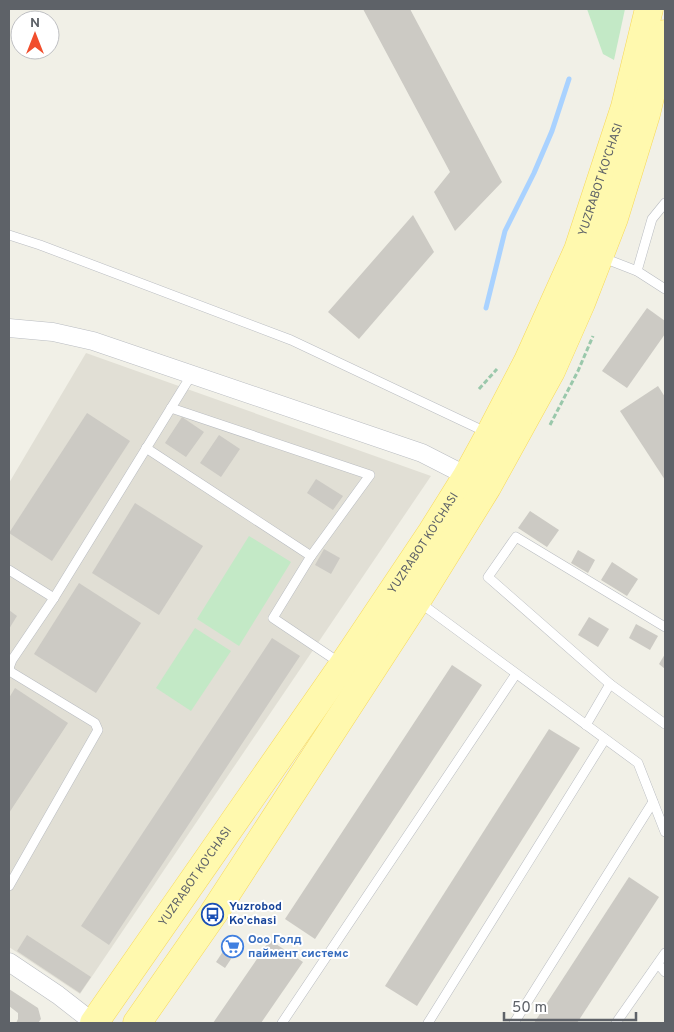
<svg xmlns="http://www.w3.org/2000/svg" width="674" height="1032" viewBox="0 0 674 1032" font-family="Overpass,sans-serif">
<rect width="100%" height="100%" fill="#f1f0e7"/>
<path fill="#e1dfd5" d="M86 353 431 476 80 994 9 947V483Z"/>
<g fill="#c3e9c6">
<path d="M587 9H625L614 60 603 54Z"/>
<path d="M249 536 291 562 239 646 197 619Z"/>
<path d="M195 628 231 651 191 711 156 688Z"/>
</g>
<g fill="none" stroke-linecap="round" stroke-linejoin="round">
<path stroke="#a9d2ff" stroke-width="5" d="M486 308 505 231 534 173 552 131 569 79"/>
</g>
<g fill="#cccac4">
<path d="M363 9H410L502 182 455 231 434 192 450 172Z"/>
<path d="M413 215 434 252 359 339 328 312Z"/>
<path d="M647 308 665 321V334L627 388 602 371Z"/>
<path d="M658 386 665 397V480L620 411Z"/>
<path d="M87 413 130 441 52 561 9 533Z"/>
<path d="M182 417 204 432 186 457 165 443Z"/>
<path d="M219 435 240 449 221 477 200 463Z"/>
<path d="M316 479 343 496 333 510 307 493Z"/>
<path d="M135 503 203 546 159 615 92 573Z"/>
<path d="M530 511 559 530 547 547 518 528Z"/>
<path d="M324 549 340 558 331 574 315 565Z"/>
<path d="M578 550 595 560 588 573 571 563Z"/>
<path d="M612 562 638 579 627 596 601 580Z"/>
<path d="M79 583 141 623 96 693 34 654Z"/>
<path d="M9 610 17 616 9 629Z"/>
<path d="M589 617 609 629 598 647 578 635Z"/>
<path d="M636 624 658 636 650 650 629 638Z"/>
<path d="M272 638 300 656 109 945 81 926Z"/>
<path d="M665 654V669L659 664Z"/>
<path d="M452 665 482 685 315 939 285 919Z"/>
<path d="M15 688 68 723 9 813V698Z"/>
<path d="M549 729 580 748 417 1006 385 986Z"/>
<path d="M629 877 659 897 577 1023H534Z"/>
<path d="M27 935 91 977 80 993 17 951Z"/>
<path d="M234 935 243 941 225 968 216 962Z"/>
<path d="M270 940 303 962 261 1023H213Z"/>
<path d="M9 989 38 1008 41 1019 38 1023H16L18 1019V1013L9 1006Z"/>
</g>
<g fill="none" stroke-linecap="round" stroke-linejoin="round">
<defs>
<g id="service">
<path d="M9 235 40 245 291 340 488 433"/>
<path d="M601 257 637 271 665 289"/>
<path d="M637 271 652 219 665 203"/>
<path d="M171 408 370 475 311 556 273 618 340 663"/>
<path d="M146 448 311 556"/>
<path d="M9 570 54 598"/>
<path d="M419 602 638 763 665 832"/>
<path d="M665 627 516 537 488 577 610 684 665 724"/>
<path d="M586 725 610 684"/>
<path d="M9 886 98 730 95 723 11 672 9 668 12 660 54 598 192 374"/>
<path d="M658 964 665 972"/>
<path d="M282 1023 516 674"/>
<path d="M428 1023 605 739"/>
<path d="M514 1023 653 802"/>
<path d="M616 1023 665 953"/>
</g>
<g id="minor">
<path d="M9 328 53 332 93 341 422 453 467 476"/>
<path d="M9 962 58 995 94 1023"/>
</g>
<g id="primary">
<path id="s1" d="M94 1023 343 665 432 532 467 476 490 434 528 361 578 250 625 107 649 9"/>
<path d="M137 1023 213 914 417 600 487 487 551 371 581 303 614 218 646 114 665 34"/>
</g>
</defs>
<use href="#service" stroke="#b9bcc1" stroke-width="10"/>
<use href="#minor" stroke="#b9bcc1" stroke-width="19"/>
<use href="#primary" stroke="#f8d959" stroke-width="29"/>
<g stroke="#9ac8ab" stroke-width="3" stroke-dasharray="5 2.5" stroke-linecap="butt">
<path d="M479 389 497 369"/>
<path d="M550 425 578 371 593 336"/>
</g>
<use href="#service" stroke="#fff" stroke-width="9"/>
<use href="#minor" stroke="#fff" stroke-width="18"/>
<use href="#primary" stroke="#fff9ae" stroke-width="28"/>
</g>
<defs>
<symbol id="bus-ring" viewBox="-11 -11 22 22"><circle r="9.5" fill="#fff" stroke="#1a4fb4" stroke-width="1.5"/><path d="M-5-6H5V4H4V6H2V4H-2V6H-4V4H-5ZM-3.5-4V0h7V-4ZM-3.5 1.2v1.5H-2V1.2ZM2 1.2v1.5H3.5V1.2Z" fill="#1a4fb4"/></symbol>
<symbol id="supermarket-ring" viewBox="-11 -11 22 22"><circle r="9.5" fill="#fff" stroke="#3f7fe0" stroke-width="1.5"/><path d="M-6-5.5h2.5l.6 2H6L4.5 2H-2.5L-4.4-4H-6ZM-1.5 3.2a1.3 1.3 0 1 0 .1 0ZM3 3.2a1.3 1.3 0 1 0 .1 0Z" fill="#3f7fe0"/></symbol>
</defs>
<g fill-rule="evenodd">
<use href="#bus-ring" x="200" y="902" width="25" height="25"/>
<use href="#supermarket-ring" x="220" y="934" width="25" height="25"/>
</g>
<g text-anchor="middle" dominant-baseline="central" stroke-width="4" stroke-linejoin="round" paint-order="stroke">
<g font-size="12" fill="#5e6268" stroke="#fff">
<text stroke="none"><textPath href="#s1" startOffset="988">YUZRABOT KO'CHASI</textPath></text>
<text stroke="none"><textPath href="#s1" startOffset="582">YUZRABOT KO'CHASI</textPath></text>
<text stroke="none"><textPath href="#s1" startOffset="178">YUZRABOT KO'CHASI</textPath></text>
</g>
<g font-size="12" font-weight="bold" fill="#164399" stroke="#fff" text-anchor="start">
<text x="229" y="907">Yuzrobod<tspan x="229" dy="14">Ko'chasi</tspan></text>
</g>
<g font-size="12" font-weight="bold" fill="#366cbe" stroke="#fff" text-anchor="start">
<text x="248" y="940">Ооо Голд<tspan x="248" dy="14">паймент системс</tspan></text>
</g>
</g>
<rect width="674" height="1032" fill="none" stroke="#5e6268" stroke-width="20"/>
<g transform="translate(35 35)"><circle r="24" fill="#ffffff" stroke="#bfc0c3"/>
<path d="M0-4L9 19L0 12L-9 19Z" fill="#f14e2d"/>
<text y="-8" font-size="14" font-weight="bold" text-anchor="middle" fill="#5e6268">N</text>
</g>
<path d="M504 1012v8h132v-8" fill="none" stroke="#5e6268" stroke-width="2.5"/>
<text x="512" y="1012" font-size="15" fill="#5e6268" stroke="#ffffff" stroke-width="4" paint-order="stroke">50 m</text>
</svg>
